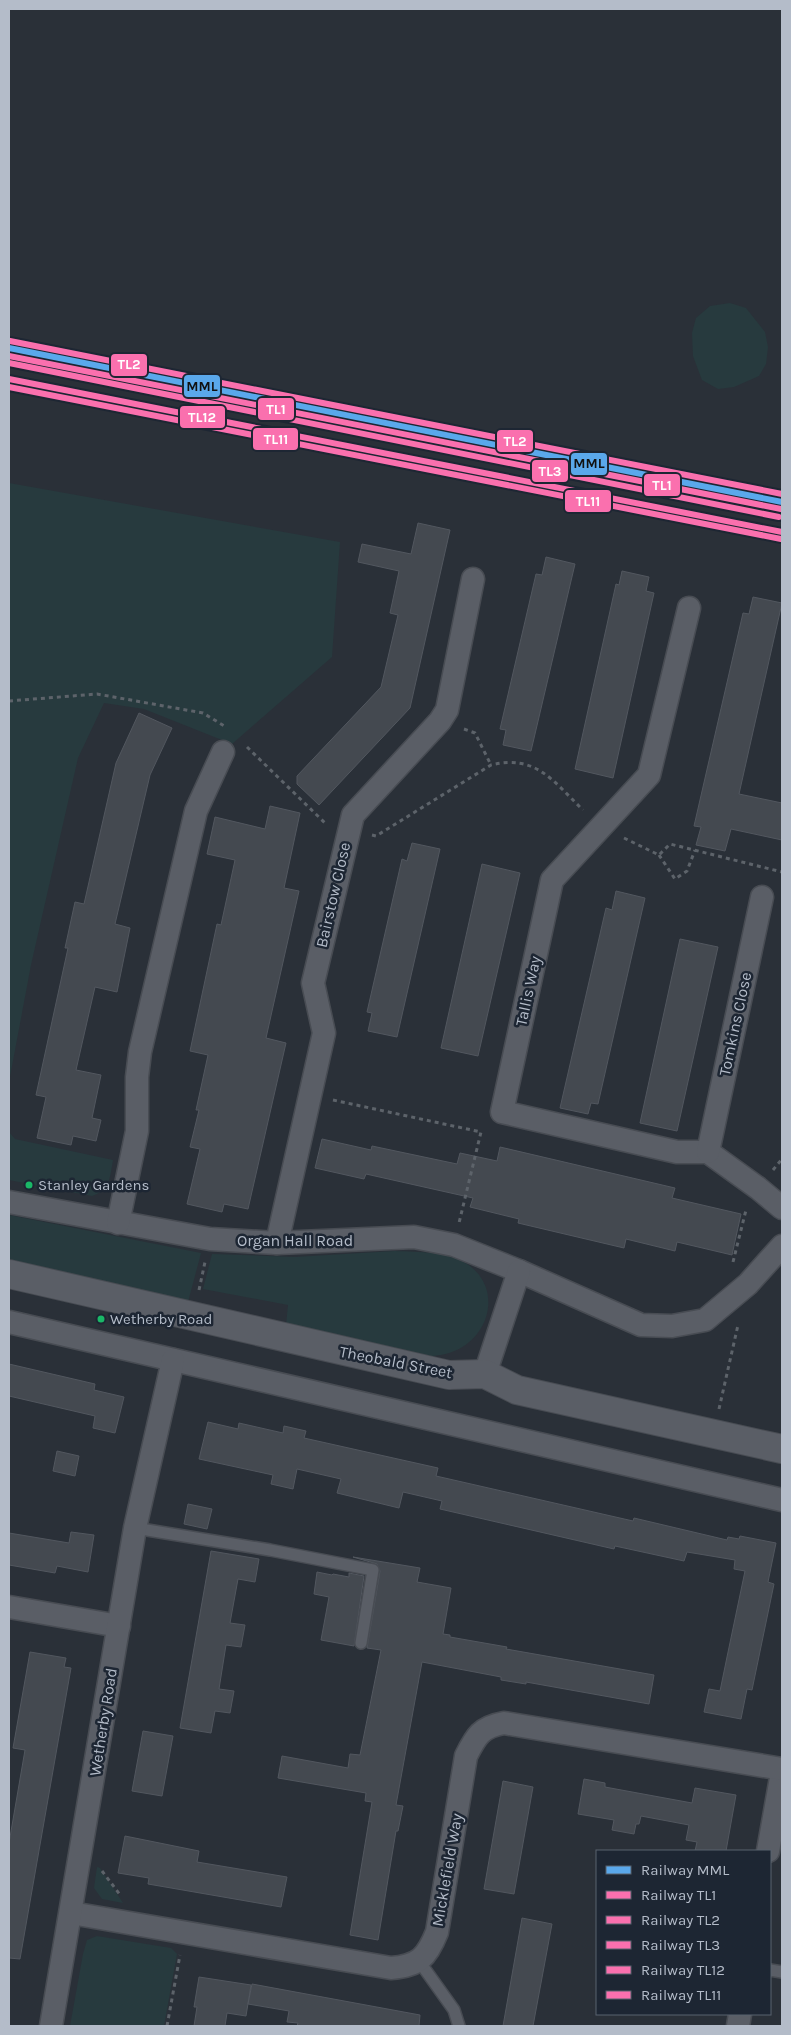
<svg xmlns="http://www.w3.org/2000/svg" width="791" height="2035" viewBox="0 0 791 2035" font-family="Karla,sans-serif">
<rect width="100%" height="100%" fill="#2a3038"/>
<g fill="#273a3e">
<path d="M730 303 746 308 765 332 768 347 766 364 759 376 734 387 718 389 702 380 693 356 692 333 696 318 710 306Z"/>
<path d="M9 483 340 542 332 657 232 744 144 709 104 703 78 758 31 965 9 1082Z"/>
<path d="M9 1132 15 1139 113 1160C110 1177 110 1190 92 1196L9 1180Z"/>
<path d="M9 1215 201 1253 188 1302 9 1262Z"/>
<path d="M395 1251C418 1252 450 1251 470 1266 500 1289 491 1332 459 1349 447 1355 435 1356 422 1357L286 1325 288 1305 203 1289 212 1254 295 1257Z"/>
<path d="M97 1867 100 1868 123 1903 102 1899 94 1888Z"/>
<path d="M97 1936 171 1948 177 1954 164 2026H70L83 1954 87 1940Z"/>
</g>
<g fill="#444950" stroke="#52575f">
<path d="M418 523 450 530 410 708 319 805 297 784V776L381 687 398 615 390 613 399 571 358 562 362 544 411 554Z"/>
<path d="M546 557 575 564 531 751 503 745 506 730 500 729 536 574 542 575Z"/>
<path d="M622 571 649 577 646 591 654 593 613 778 575 769 616 584 619 585Z"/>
<path d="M753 597 782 603 739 794 782 803V840L731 829 725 851 696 845 701 827 694 826 743 613 749 614Z"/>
<path d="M139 713 172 728 150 775 115 924 130 928 117 992 95 987 76 1070 101 1075 92 1118 101 1120 96 1141 73 1136 71 1145 37 1138 46 1097 36 1095 68 948H65L75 902 84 904 116 763Z"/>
<path d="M270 806 300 813 284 888 299 891 266 1038 286 1043 248 1209 224 1204 222 1212 187 1204 200 1149 190 1147 199 1110H196L208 1055 190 1051 217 924 221 925 235 860 207 854 215 817 265 829Z"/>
<path d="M412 843 440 849 397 1037 368 1031 372 1013 367 1012 402 859 407 861Z"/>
<path d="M482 864 520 873 478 1056 441 1048Z"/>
<path d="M616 891 645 898 598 1104 591 1103 588 1114 560 1108 606 908 612 910Z"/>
<path d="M680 939 718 947 677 1131 640 1123Z"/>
<path d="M322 1139 371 1150 372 1146 457 1164 460 1153 497 1161 500 1147 675 1188 672 1198 741 1214 732 1255 677 1242 675 1251 626 1239 624 1248 518 1223 519 1219 470 1207 473 1198 366 1174 364 1179 315 1168Z"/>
<path d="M9 1364 95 1384 94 1390 124 1397 115 1433 93 1428 95 1416 9 1396Z"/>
<path d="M208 1422 238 1429 239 1423 283 1433 284 1426 306 1431 304 1438 438 1468 436 1476 633 1521 634 1518 727 1540 728 1537 739 1539 740 1536 776 1543 768 1582 774 1584 752 1690 747 1689 741 1719 704 1712 709 1689 720 1691 727 1657 745 1571 734 1569 735 1560 687 1552 684 1561 615 1546 614 1549 440 1509 442 1501 403 1492 399 1508 337 1493 341 1479 297 1469 293 1489 271 1484 273 1475 199 1459Z"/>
<path d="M57 1451 79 1456 75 1476 53 1471Z"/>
<path d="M188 1504 212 1509 207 1529 184 1524Z"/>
<path d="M71 1532 94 1535 88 1572 57 1566 55 1573 9 1565V1533L69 1543Z"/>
<path d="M211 1551 259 1559 255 1582 238 1579 230 1623 245 1625 241 1647 226 1645 219 1689 234 1691 230 1713 215 1711 211 1733 180 1728Z"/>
<path d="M353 1557 420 1568 417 1582 451 1588 443 1634 450 1635V1637L507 1647 506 1649 654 1675 649 1704 526 1682V1684L501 1680V1677L422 1662 396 1805 403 1806 398 1831H396L378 1940 350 1935 372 1802 365 1801 366 1793 278 1778 282 1756 348 1768 350 1754 360 1755 381 1650 367 1648 380 1571 377 1564Z"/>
<path d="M317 1572 332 1575 333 1574 349 1577V1573L364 1576 354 1646 321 1640 329 1597 314 1594Z"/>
<path d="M30 1652 66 1658 64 1667 71 1668 20 1959 9 1958V1843L25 1750 13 1748Z"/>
<path d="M143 1731 173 1736 162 1796 132 1791Z"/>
<path d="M584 1779 605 1783V1787L692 1803 695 1788 736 1795 726 1851H695L697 1842 686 1840 689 1825 641 1816 639 1824H636L634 1834 612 1830 614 1820 578 1814Z"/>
<path d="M503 1781 533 1787 514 1894 484 1889Z"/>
<path d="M125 1836 199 1851 197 1862 287 1877 281 1907 148 1884 149 1878 118 1873Z"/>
<path d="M522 1918 552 1924 533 2026H503Z"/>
<path d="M199 1977 251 1985 246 2016 227 2013 225 2026H194L197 2007H194Z"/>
<path d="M252 1984 420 2015 419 2026H297L298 2023 287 2022 289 2011 248 2004Z"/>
</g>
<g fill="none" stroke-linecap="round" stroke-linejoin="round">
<defs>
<g id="service">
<path d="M135 1528 270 1550 373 1570 361 1643"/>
<path d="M419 1961 454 2010 459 2026"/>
<path d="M770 1970 782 1972"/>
</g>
<g id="minor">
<path d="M689 608 649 775 552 880 502 1112 677 1152H708L758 1188 782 1208"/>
<path d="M708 1152 762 897"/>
<path d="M9 1202 210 1239 277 1243 414 1237 454 1245 519 1271 641 1325 672 1326 705 1320 748 1284 782 1246"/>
<path d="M118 1223 137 1131V1077L140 1052 196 811 223 752"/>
<path d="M277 1243 324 1033 313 983 353 815 440 721 447 710 473 579"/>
<path d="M9 1322 782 1500"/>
<path d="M485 1374 519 1271"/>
<path d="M9 1607 119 1626"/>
<path d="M768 1851 782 1772"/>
<path d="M71 1913 391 1968C419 1966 427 1957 437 1932L466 1756C476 1736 481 1727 504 1723L782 1769"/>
<path d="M51 2026 135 1528 173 1360"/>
<path d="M738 2026 740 2014"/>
</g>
<path id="tertiary" d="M9 1274 449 1375 485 1374 517 1390 782 1449"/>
</defs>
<use href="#service" stroke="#484c53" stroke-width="14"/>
<use href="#minor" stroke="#484c53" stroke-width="25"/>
<use href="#tertiary" stroke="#484c53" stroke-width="30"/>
<g stroke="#5d636a" stroke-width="3" stroke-dasharray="4 4" stroke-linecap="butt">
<path d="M9 701 97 694 203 713 226 727"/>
<path d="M464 729 475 733 491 765"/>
<path d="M247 747 325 823"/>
<path d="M372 835 376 836 491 765C536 754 553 781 583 810"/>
<path d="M624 838 659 855 670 844 782 872"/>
<path d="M659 855 675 879 687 871 695 850"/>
<path d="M333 1100 481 1132 459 1223"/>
<path d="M773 1170 782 1159"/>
<path d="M733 1262 746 1210"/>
<path d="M199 1290 205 1262"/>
<path d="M719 1409 738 1325"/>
<path d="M102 1871 121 1896"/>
<path d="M167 2026 180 1955"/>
</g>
<use href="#service" stroke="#5a5e66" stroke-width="11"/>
<use href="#minor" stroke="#5a5e66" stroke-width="22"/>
<use href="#tertiary" stroke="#5a5e66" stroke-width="28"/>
<defs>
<path id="rail-1" d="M9 348 782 502"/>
<path id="rail-2" d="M9 356 781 509"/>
<path id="rail-3" d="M10 341 782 494"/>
<path id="rail-4" d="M9 363 779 517"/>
<path id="rail-5" d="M9 379 782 532"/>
<path id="rail-6" d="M9 387 781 539"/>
</defs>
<use href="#rail-1" stroke="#1d2633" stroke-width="10"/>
<use href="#rail-2" stroke="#1d2633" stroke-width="10"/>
<use href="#rail-3" stroke="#1d2633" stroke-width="10"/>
<use href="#rail-4" stroke="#1d2633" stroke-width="10"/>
<use href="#rail-5" stroke="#1d2633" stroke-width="10"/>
<use href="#rail-6" stroke="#1d2633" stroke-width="10"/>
<use href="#rail-1" stroke="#5aa8eb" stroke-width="6"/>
<use href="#rail-2" stroke="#fa70ae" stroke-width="6"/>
<use href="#rail-3" stroke="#fa70ae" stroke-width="6"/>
<use href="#rail-4" stroke="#fa70ae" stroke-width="6"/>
<use href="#rail-5" stroke="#fa70ae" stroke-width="6"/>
<use href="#rail-6" stroke="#fa70ae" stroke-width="6"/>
</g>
<g fill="#1ab867" stroke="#1d2633" stroke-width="2">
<circle cx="29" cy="1185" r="4.5"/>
<circle cx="101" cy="1319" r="4.5"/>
</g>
<g text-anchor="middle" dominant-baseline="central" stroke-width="5" stroke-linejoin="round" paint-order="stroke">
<g font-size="15" fill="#b4bcc9" stroke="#1d2633" text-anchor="start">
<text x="38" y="1185">Stanley Gardens</text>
<text x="110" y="1319">Wetherby Road</text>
</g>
<g font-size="16" fill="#b4bcc9" stroke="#1d2633">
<text transform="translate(333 895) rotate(-77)">Bairstow Close</text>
<text transform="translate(528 991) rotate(-78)">Tallis Way</text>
<text transform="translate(735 1024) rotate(-78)">Tomkins Close</text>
<text x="295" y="1240">Organ Hall Road</text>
<text transform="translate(396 1362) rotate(11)">Theobald Street</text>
<text transform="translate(103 1722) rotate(-81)">Wetherby Road</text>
<text transform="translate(447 1870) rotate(-80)">Micklefield Way</text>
</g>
</g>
<g stroke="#1d2633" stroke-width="2">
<rect x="110" y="353" width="38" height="24" rx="5" fill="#fa70ae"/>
<rect x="183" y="374" width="38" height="24" rx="5" fill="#5aa8eb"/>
<rect x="257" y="397" width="38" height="24" rx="5" fill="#fa70ae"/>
<rect x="179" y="405" width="47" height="24" rx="5" fill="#fa70ae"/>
<rect x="252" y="427" width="47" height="24" rx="5" fill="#fa70ae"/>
<rect x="496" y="429" width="38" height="24" rx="5" fill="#fa70ae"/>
<rect x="570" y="452" width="38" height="24" rx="5" fill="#5aa8eb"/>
<rect x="531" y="459" width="38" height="24" rx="5" fill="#fa70ae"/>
<rect x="643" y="473" width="38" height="24" rx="5" fill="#fa70ae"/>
<rect x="564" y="489" width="48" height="24" rx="5" fill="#fa70ae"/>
</g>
<g font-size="14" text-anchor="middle" font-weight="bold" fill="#fff">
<text x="129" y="369">TL2</text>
<text x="276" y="414">TL1</text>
<text x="202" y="422">TL12</text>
<text x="276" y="444">TL11</text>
<text x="515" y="446">TL2</text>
<text x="550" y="476">TL3</text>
<text x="662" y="490">TL1</text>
<text x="588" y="506">TL11</text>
</g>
<g font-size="14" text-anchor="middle" font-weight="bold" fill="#111">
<text x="202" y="391">MML</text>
<text x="589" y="468">MML</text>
</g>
<rect width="791" height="2035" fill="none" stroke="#b4bcc9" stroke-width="20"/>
<rect x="596" y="1850" width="175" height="165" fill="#1d2633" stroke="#59626f"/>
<rect x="606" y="1866" width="25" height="8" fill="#5aa8eb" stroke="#59626f"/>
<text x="641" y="1875" font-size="15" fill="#b4bcc9">Railway MML</text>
<rect x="606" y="1891" width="25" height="8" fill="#fa70ae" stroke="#59626f"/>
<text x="641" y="1900" font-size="15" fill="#b4bcc9">Railway TL1</text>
<rect x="606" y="1916" width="25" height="8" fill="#fa70ae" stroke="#59626f"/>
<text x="641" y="1925" font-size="15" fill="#b4bcc9">Railway TL2</text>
<rect x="606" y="1941" width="25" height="8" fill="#fa70ae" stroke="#59626f"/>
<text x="641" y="1950" font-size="15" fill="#b4bcc9">Railway TL3</text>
<rect x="606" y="1966" width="25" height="8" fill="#fa70ae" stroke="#59626f"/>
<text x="641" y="1975" font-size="15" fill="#b4bcc9">Railway TL12</text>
<rect x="606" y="1991" width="25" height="8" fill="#fa70ae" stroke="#59626f"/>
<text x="641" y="2000" font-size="15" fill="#b4bcc9">Railway TL11</text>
</svg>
